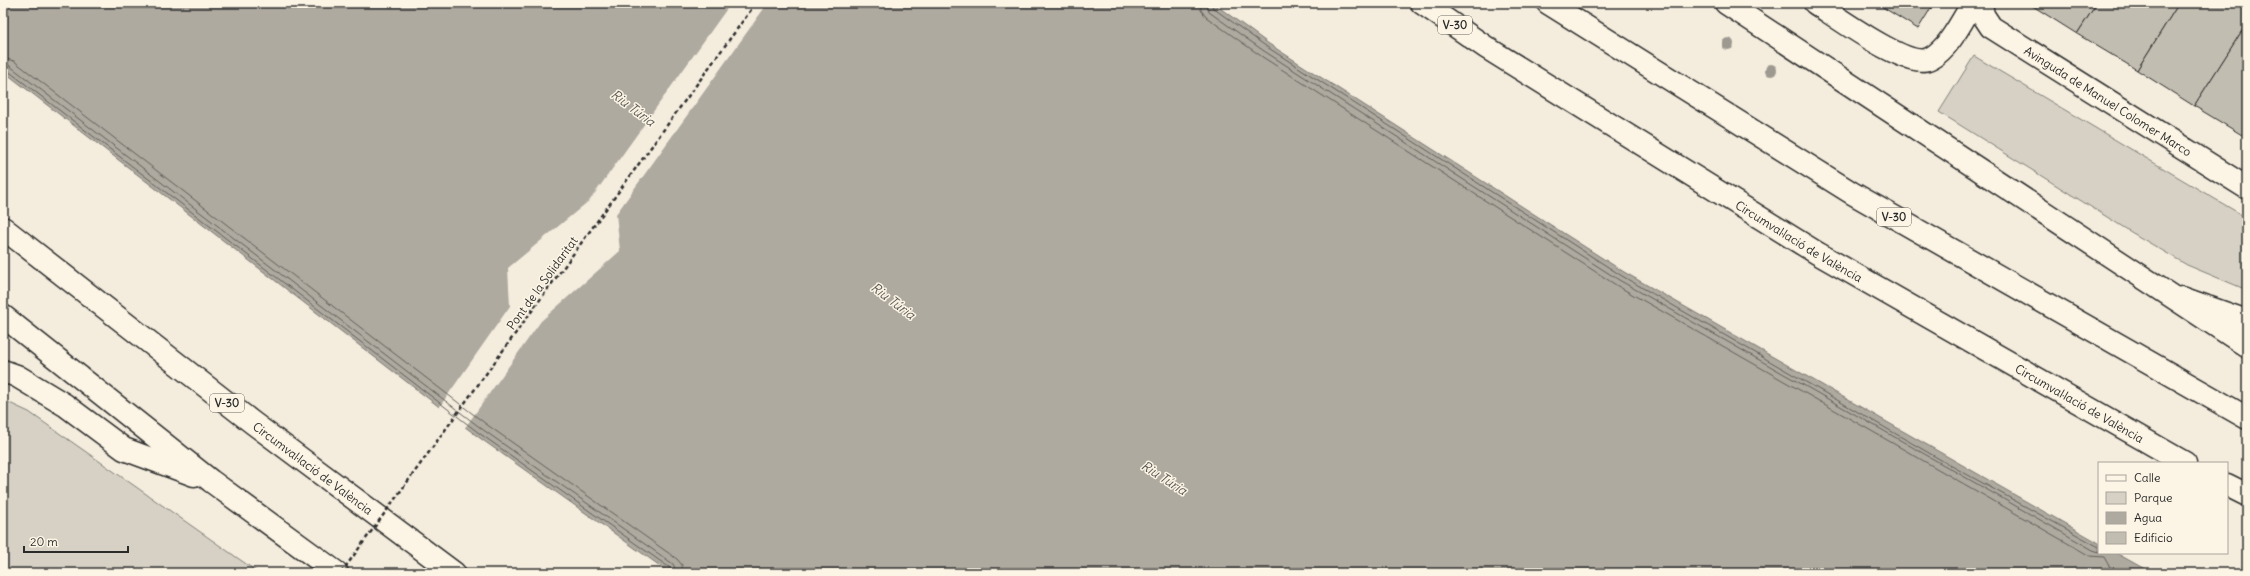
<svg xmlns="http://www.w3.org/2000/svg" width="2250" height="576" viewBox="0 0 2250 576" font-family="Delius,sans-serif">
<rect width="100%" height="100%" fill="#f4edde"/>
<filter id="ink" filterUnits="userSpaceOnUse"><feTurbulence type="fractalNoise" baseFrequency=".025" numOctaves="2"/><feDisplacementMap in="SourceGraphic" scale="8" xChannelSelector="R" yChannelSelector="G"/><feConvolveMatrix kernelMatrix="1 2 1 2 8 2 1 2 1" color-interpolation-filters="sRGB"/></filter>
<g filter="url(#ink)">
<g fill="#d6d1c4" stroke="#807e78">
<path d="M1974 56 2247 218V290L2187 265 2131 232 1939 112Z"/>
<path d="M3 400 29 412 259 573H3Z"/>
</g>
<path fill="#afaaa0" stroke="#7a7771" d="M3 3H1213L1269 44 1624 272 2099 543V553H2116L2152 573H670L477 436 3 71Z"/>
<path fill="#f4edde" d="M731 3H768L616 214 620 251 541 321 464 429 438 409 510 306 508 268 590 200Z"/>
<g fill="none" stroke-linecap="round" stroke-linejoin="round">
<g stroke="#605e5a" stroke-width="1">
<path d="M1200 3 1201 10 1206 17 1261 56 1616 285 2090 556 2104 557 2109 566 2121 573"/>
<path d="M1206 3 1209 12 1264 51 1619 280 2093 550 2099 552"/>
<path d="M1211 3 1213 8 1267 47 1622 276 1948 464 2099 547"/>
<path d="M3 58 14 61 486 424 677 559 682 565 683 573"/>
<path d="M3 64 10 66 482 429 673 564 677 573"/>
<path d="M3 69 7 70 479 433 670 568 672 573"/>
</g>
</g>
<g fill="#c2bdb1" stroke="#2b2b2b">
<path d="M1876 3H1934L1918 29Z"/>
<path d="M2028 3H2097L2077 34Z"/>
<path d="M2097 3H2179L2137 70 2077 34Z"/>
<path d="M2179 3H2247V23L2194 106 2137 70Z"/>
<path d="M2247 23V138L2194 106Z"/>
</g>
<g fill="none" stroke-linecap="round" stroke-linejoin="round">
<defs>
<g id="minor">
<path d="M1815 3C1836 16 1909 71 1931 58 1950 47 1961 22 1973 3"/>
<path id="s1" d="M1981 3 1983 15 1991 27 2247 188"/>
</g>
<path id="tertiary" d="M2182 298 2247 321"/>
<g id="trunk">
<path d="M1548 3 1852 193 2247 418"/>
<path d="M1726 3 2247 346"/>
<path d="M3 316 211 481 337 573"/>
<path d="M3 371 17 376 65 405 124 449 194 475"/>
</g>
<g id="motorway">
<path id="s2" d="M1422 3 1487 48 1817 253 2185 463"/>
<path id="s3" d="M3 228 253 423 454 573"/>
<path d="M2227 485 2247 495"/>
</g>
</defs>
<use href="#minor" stroke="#2b2b2b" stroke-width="25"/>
<use href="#tertiary" stroke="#2b2b2b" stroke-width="25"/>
<use href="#trunk" stroke="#2b2b2b" stroke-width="25"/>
<use href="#motorway" stroke="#2b2b2b" stroke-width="25"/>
<use href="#minor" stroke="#fcf5e5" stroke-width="22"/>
<use href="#tertiary" stroke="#fcf5e5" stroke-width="22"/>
<use href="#trunk" stroke="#fcf5e5" stroke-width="22"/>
<use href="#motorway" stroke="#fcf5e5" stroke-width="22"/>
<path stroke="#2b2b2b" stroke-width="2.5" stroke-dasharray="4 3" stroke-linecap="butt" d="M341 573 756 3"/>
</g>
<g fill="#9d9990">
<circle cx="1728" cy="44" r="6"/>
<circle cx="1771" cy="70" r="6"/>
</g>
</g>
<g text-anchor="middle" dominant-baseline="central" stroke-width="3" stroke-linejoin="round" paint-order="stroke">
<g fill="#fcf5e5" stroke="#6a6863" stroke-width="1">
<rect x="1438" y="16" width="34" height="18" rx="3"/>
<rect x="1877" y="208" width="34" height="18" rx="3"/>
<rect x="210" y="394" width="34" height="18" rx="3"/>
</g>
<g font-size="11" font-weight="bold" fill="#2b2b2b">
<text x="1455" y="25">V-30</text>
<text x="1894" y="217">V-30</text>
<text x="227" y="403">V-30</text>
</g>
<g font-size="12" fill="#2b2b2b" stroke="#fcf5e5">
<text stroke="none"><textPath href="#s1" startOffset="165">Avinguda de Manuel Colomer Marco</textPath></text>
<text stroke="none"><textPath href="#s2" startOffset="446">Circumval·lació de València</textPath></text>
<text transform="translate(542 283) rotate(-54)">Pont de la Solidaritat</text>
<text stroke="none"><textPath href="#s2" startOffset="770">Circumval·lació de València</textPath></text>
<text stroke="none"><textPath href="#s3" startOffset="392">Circumval·lació de València</textPath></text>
</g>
<g font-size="13" font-style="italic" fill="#595754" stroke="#fcf5e5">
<text transform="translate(633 108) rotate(37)">Riu Túria</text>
<text transform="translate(893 301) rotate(37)">Riu Túria</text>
<text transform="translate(1164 478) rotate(33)">Riu Túria</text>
</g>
</g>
<rect width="2250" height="576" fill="none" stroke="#fcf5e5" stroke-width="16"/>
<rect x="8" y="8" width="2234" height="560" fill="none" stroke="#2b2b2b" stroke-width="1.5" filter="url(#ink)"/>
<rect x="2098" y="462" width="130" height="92" fill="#fcf5e5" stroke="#a8a49b"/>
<rect x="2106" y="475" width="20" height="6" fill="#fcf5e5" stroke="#a8a49b"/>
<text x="2134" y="482" font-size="12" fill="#2b2b2b">Calle</text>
<rect x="2106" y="492" width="20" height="12" fill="#d6d1c4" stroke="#a8a49b"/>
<text x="2134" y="502" font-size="12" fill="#2b2b2b">Parque</text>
<rect x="2106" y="512" width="20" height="12" fill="#afaaa0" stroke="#a8a49b"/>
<text x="2134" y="522" font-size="12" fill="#2b2b2b">Agua</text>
<rect x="2106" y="532" width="20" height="12" fill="#c2bdb1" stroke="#a8a49b"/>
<text x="2134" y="542" font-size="12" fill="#2b2b2b">Edificio</text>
<path d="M24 546v6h104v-6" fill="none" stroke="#2b2b2b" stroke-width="2"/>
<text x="30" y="546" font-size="12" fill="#2b2b2b" stroke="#fcf5e5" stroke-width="3" paint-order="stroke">20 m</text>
</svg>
